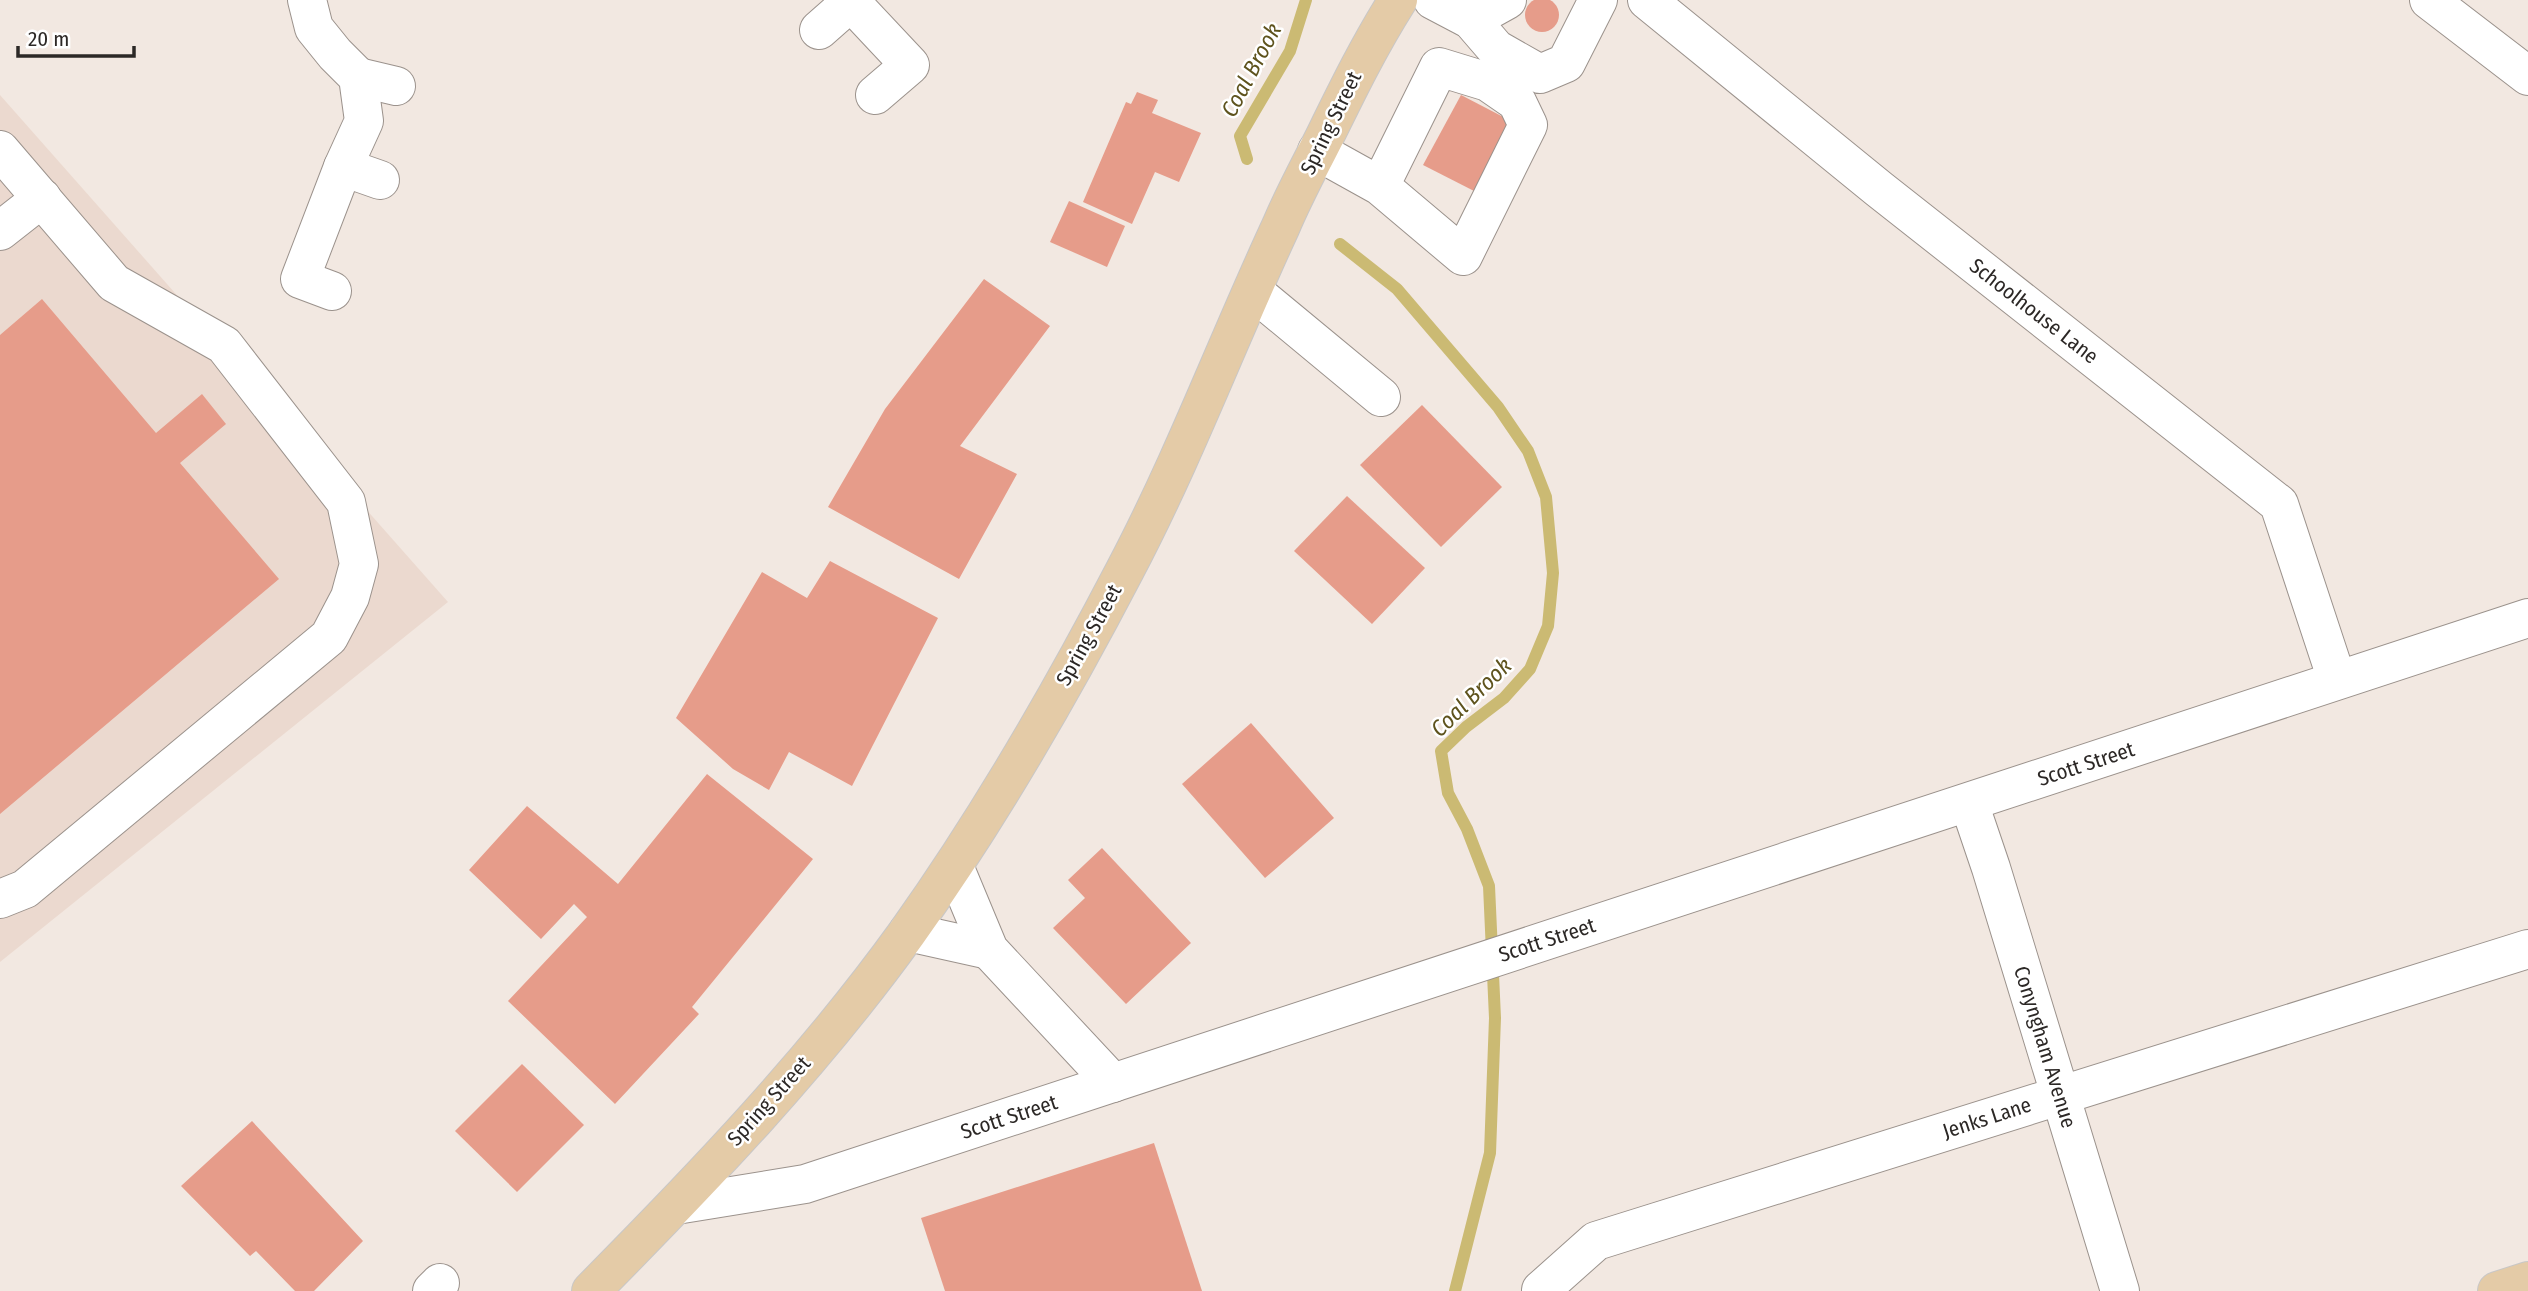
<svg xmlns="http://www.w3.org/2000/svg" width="2528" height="1291" viewBox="0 0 2528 1291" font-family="'Fira Sans Condensed',sans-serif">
<rect width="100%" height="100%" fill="#f2e8e1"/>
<path fill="#ebd9cf" d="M0 95 448 602 0 962Z"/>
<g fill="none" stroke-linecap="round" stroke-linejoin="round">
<g stroke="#cbba73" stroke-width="12">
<path d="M1247 159 1240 136 1290 51 1306 0"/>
<path d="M1340 244 1397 289 1498 407 1528 451 1546 497 1553 573 1548 626 1530 669 1504 698 1466 727 1441 751 1448 793 1467 829 1489 886 1495 1018 1490 1153 1455 1291"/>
</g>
</g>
<g fill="#e69c8a">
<circle cx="1542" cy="15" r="17"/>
<path d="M1137 92 1158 100 1152 113 1201 133 1179 182 1155 172 1132 224 1083 202 1126 102 1131 104Z"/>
<path d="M1461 95 1513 122 1476 192 1423 165Z"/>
<path d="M1069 201 1125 226 1107 267 1050 242Z"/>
<path d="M984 279 1050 326 960 446 1017 474 959 579 828 507 885 409Z"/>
<path d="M42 299 156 433 202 394 226 424 180 463 279 579 0 814V335Z"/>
<path d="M1422 405 1502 487 1441 547 1360 465Z"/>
<path d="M1347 496 1425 568 1372 624 1294 551Z"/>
<path d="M830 561 938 618 852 786 789 752 769 790 733 769 676 718 762 572 807 598Z"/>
<path d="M1251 723 1334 818 1265 878 1182 784Z"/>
<path d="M707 774 813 859 692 1007 699 1014 615 1104 508 1001 587 917 574 904 541 939 469 870 527 806 618 884Z"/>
<path d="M1102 848 1191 943 1126 1004 1053 928 1085 898 1068 880Z"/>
<path d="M522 1064 584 1125 517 1192 455 1131Z"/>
<path d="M252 1121 363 1241 314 1291H295L256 1251 250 1256 181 1186Z"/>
<path d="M1154 1143 1202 1291H945L921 1218Z"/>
</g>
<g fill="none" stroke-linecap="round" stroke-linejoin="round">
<defs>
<g id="minor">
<path d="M307 0 314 28 335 54 358 77 364 121 343 167 300 279 332 291"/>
<path d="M849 0 910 65 875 95"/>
<path d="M1433 0 1471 20 1496 49 1540 74 1566 63 1598 0"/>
<path d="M1647 0 1879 189 2279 504 2337 680"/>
<path d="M2429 0 2528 76"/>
<path d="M1471 20 1507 0"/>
<path d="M819 30 853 0"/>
<path d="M358 77 396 86"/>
<path d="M0 150 114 283 224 345 346 502 359 564 350 597 329 637 25 889 0 899"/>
<path d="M1317 151 1380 186 1463 256 1528 125 1517 102 1488 82 1439 67 1380 186"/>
<path d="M343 167 380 180"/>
<path d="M0 231 42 198"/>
<path d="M1253 291 1381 397"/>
<path d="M1969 803 1991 868 2120 1291"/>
<path d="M954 866 989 950 1113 1083"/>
<path d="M908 932 989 950"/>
<path d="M676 1205 805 1184 2528 618"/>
<path d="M1541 1290 1596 1241 2528 949"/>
<path d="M432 1291 440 1283"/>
</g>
<g id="major">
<path d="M591 1291C703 1178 814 1062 907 933 989 818 1060 695 1125 570 1184 458 1228 340 1281 226 1294 195 1310 166 1325 136 1348 89 1370 44 1398 0"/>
<path d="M2497 1291 2528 1281"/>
</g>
</defs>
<use href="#minor" stroke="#9b928c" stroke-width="40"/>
<use href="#major" stroke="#c8c7c7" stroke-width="40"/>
<use href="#minor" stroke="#fff" stroke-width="38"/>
<use href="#major" stroke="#e4cba7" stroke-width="38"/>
</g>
<g text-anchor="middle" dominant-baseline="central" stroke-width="5" stroke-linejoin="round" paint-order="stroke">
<g font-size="21" fill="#2c2826" stroke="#fff">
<text transform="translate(1331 123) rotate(-64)">Spring Street</text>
<text transform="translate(2034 311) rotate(38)">Schoolhouse Lane</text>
<text transform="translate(1089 635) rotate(-61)">Spring Street</text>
<text transform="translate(2086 764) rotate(-18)">Scott Street</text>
<text transform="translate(1547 940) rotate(-18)">Scott Street</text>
<text transform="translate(2045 1047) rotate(73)">Conyngham Avenue</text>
<text transform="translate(769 1101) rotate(-48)">Spring Street</text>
<text transform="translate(1009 1117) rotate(-18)">Scott Street</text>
<text transform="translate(1987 1118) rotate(-18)">Jenks Lane</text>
</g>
<g font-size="23" font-style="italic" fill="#5e531d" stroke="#fff">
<text transform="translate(1251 70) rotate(-62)">Coal Brook</text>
<text transform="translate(1471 697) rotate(-44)">Coal Brook</text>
</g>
</g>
<path d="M18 46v10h116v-10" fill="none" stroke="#2c2826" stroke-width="3.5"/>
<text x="28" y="46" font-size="21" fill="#2c2826" stroke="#ffffff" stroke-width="5" paint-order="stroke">20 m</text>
</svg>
